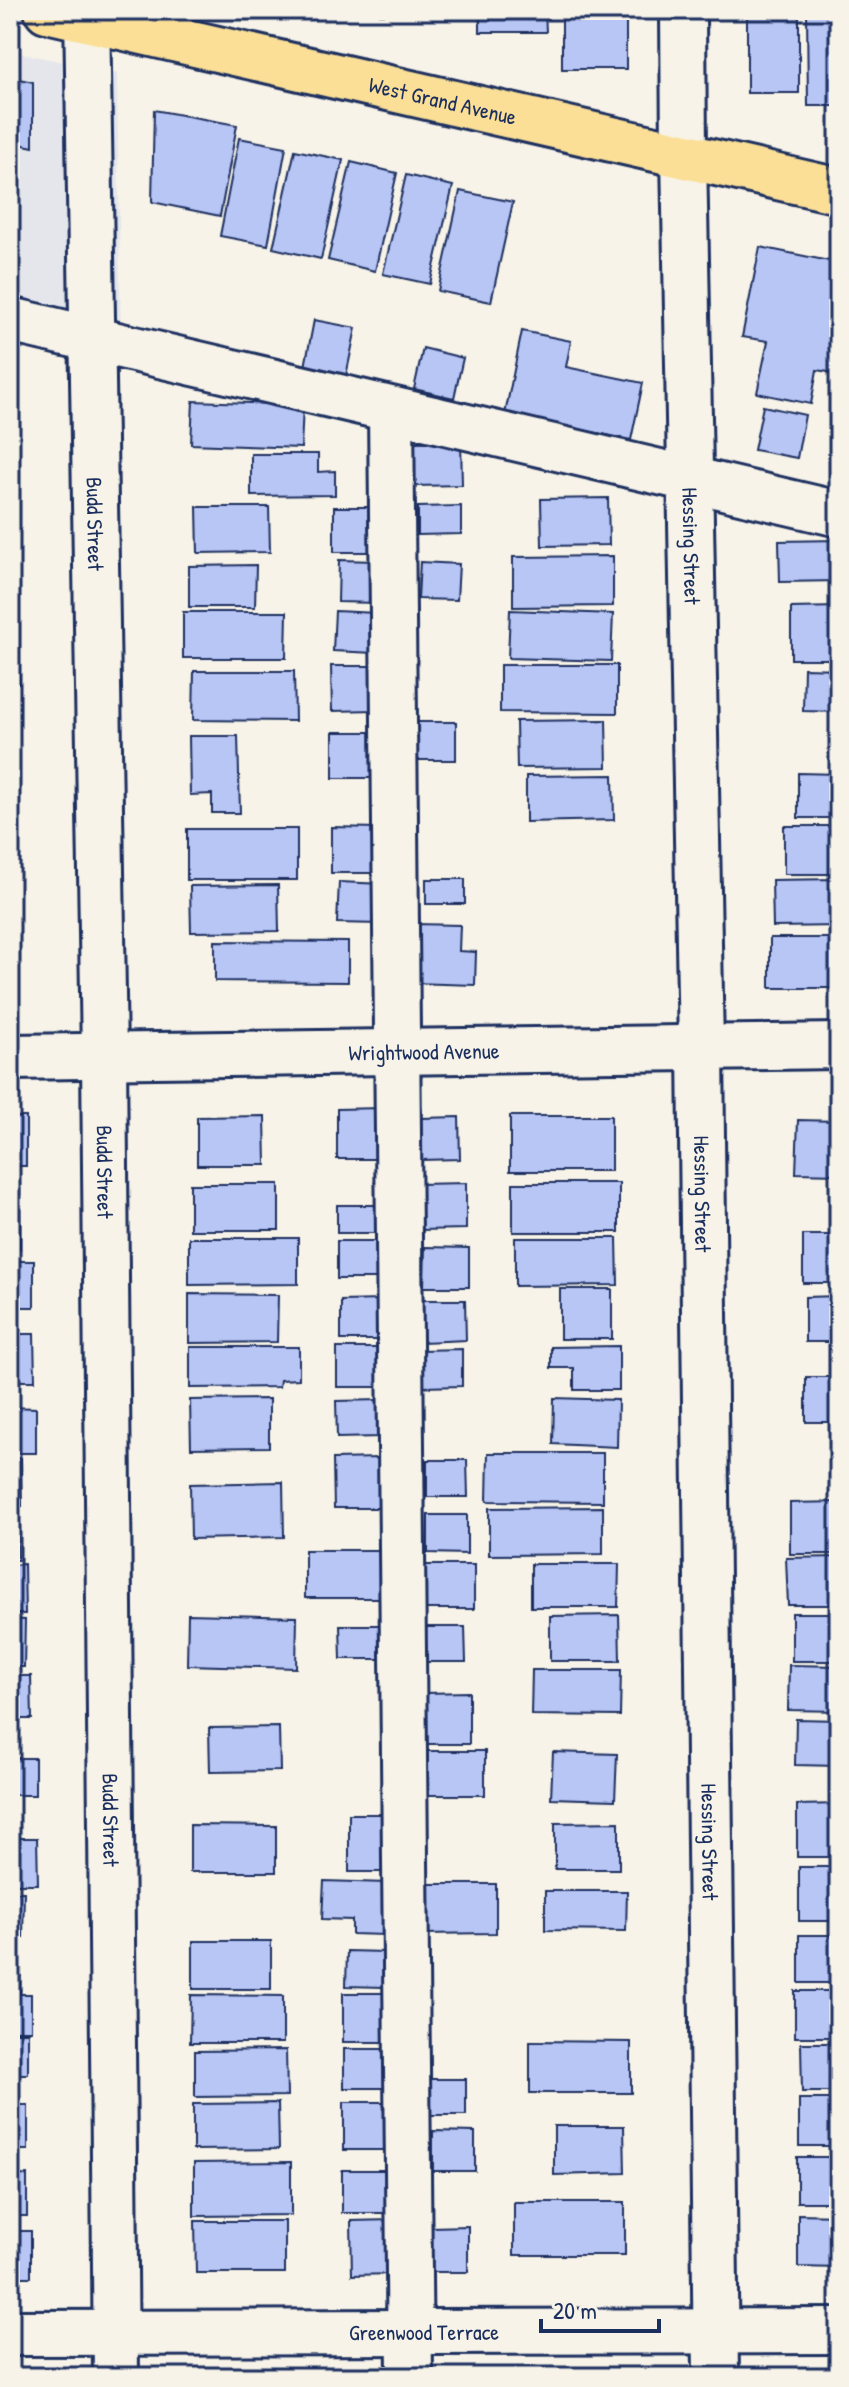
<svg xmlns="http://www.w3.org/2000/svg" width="849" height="2387" viewBox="0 0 849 2387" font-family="'Patrick Hand',sans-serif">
<rect width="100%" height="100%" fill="#f7f3e8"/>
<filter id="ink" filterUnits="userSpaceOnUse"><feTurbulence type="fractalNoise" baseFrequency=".0125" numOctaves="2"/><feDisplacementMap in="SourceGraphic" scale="16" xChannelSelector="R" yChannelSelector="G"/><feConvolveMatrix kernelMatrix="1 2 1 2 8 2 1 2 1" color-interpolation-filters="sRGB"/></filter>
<g filter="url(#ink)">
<path fill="#e4e6ec" d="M10 51 117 73 121 349 10 324Z"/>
<g fill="#b8c6f6" stroke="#1b2f5e" stroke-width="2">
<rect x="380" y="10" width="76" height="4"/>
<path d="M480 10H545L546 32H480Z"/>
<rect x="562" y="10" width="64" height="59"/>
<rect x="747" y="10" width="52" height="83"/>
<path d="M807 10H839V106H808Z"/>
<path d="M10 77 33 82V147L10 142Z"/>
<path d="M154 110 237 125 220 216 152 202Z"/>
<path d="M239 138 286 147 268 245 220 236Z"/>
<path d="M295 150 343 160 321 259 273 248Z"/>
<path d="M351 162 397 173 375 271 328 260Z"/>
<path d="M406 175 453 186 430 284 383 274Z"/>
<path d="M460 191 513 202 491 302 438 291Z"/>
<path d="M760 247 839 263V374L817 370 811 404 757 393 768 341 742 337Z"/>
<path d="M314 320 356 328 346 376 305 367Z"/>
<path d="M522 331 571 341 566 367 643 383 631 440 505 414Z"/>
<path d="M423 348 463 358 454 398 414 389Z"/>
<rect x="10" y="401" width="4" height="47"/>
<path d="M193 401 303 405 301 448 191 444Z"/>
<path d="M763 406 805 415 797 458 754 450Z"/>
<path d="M461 441 462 485 415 486V442Z"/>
<rect x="10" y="452" width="3" height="49"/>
<path d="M251 454H318V472L335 471V495L251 496Z"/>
<path d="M608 498 609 545 542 546 541 499Z"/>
<path d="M461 506V534L418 535V507Z"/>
<path d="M197 507H269L270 552 198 553Z"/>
<rect x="334" y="507" width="47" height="45"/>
<path d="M839 540V581L780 582 779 541Z"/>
<path d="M613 556V606L513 607V557Z"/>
<path d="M339 560 377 561 376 603 338 602Z"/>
<path d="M420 562 459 564 457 600 418 599Z"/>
<path d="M256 565 255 607H189V566Z"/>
<path d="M839 607V659H791V608Z"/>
<path d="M510 610 613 614 611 661 508 658Z"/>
<path d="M335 611 376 613 375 653 333 651Z"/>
<path d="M183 612H287L286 658H183Z"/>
<path d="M10 625H18L19 684H10Z"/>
<path d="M500 665H617V713L500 712Z"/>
<path d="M331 666H375L376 710 332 711Z"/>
<path d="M804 668 839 669V712L803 711Z"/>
<path d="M194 671H294L295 721 193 720Z"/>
<path d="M606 720 607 767 517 768 516 721Z"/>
<rect x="418" y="722" width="38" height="38"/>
<rect x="333" y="732" width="41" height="46"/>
<path d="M189 736H238L240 813H212V794L190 795Z"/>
<path d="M798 773 839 774V818H798Z"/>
<path d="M613 775 614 820 526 822V776Z"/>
<rect x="784" y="826" width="55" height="48"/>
<path d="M331 827 379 828V873H331Z"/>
<rect x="187" y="829" width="110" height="51"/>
<rect x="426" y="879" width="39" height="25"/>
<path d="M839 879V926L773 927 772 880Z"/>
<path d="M339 882 383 884 382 924 337 923Z"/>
<path d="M278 885 279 931 191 932 190 886Z"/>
<path d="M415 924 460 925 459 951 476 952 475 985 412 983Z"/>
<rect x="770" y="938" width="69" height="50"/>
<path d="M215 941 348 942V982L215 981Z"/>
<path d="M382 1108 383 1159H337V1109Z"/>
<path d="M265 1116 266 1165H197V1117Z"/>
<rect x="510" y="1116" width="101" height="55"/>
<rect x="10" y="1117" width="16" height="49"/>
<path d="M459 1117 460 1159 421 1160V1118Z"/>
<path d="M798 1120 839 1121V1174L796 1173Z"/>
<path d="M466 1183V1229L419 1230 418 1184Z"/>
<rect x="513" y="1183" width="106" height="49"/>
<rect x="190" y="1184" width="89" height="46"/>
<rect x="10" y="1189" width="10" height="60"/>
<rect x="337" y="1205" width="41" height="28"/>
<rect x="803" y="1235" width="36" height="48"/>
<path d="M189 1238H298V1284L189 1285Z"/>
<path d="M515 1238H617L618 1285 515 1286Z"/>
<rect x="337" y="1241" width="43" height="38"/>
<path d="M425 1247 469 1248V1287H424Z"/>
<rect x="10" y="1261" width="24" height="46"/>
<rect x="560" y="1289" width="52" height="50"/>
<path d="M189 1294 278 1295 277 1342 189 1343Z"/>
<path d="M839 1296V1342H805V1297Z"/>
<path d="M381 1300 382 1340H341V1301Z"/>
<path d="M422 1300H465L466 1340 423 1342Z"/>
<path d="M10 1334H34L35 1381H10Z"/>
<path d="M619 1346V1390H574V1368H551V1347Z"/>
<path d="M190 1347H299V1379L280 1380 279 1387 190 1388Z"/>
<rect x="337" y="1348" width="43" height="39"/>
<path d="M462 1349V1386L422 1387 421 1350Z"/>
<rect x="806" y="1377" width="33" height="45"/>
<path d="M554 1398 618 1400 617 1447 553 1444Z"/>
<path d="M269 1399V1447L191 1448 190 1400Z"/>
<path d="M380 1400V1437L337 1438 336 1401Z"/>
<path d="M10 1407 36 1408V1453H10Z"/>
<path d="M488 1453H603V1502L487 1501Z"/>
<path d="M10 1458H21L22 1506H10Z"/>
<path d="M380 1458 381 1508H334L333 1459Z"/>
<path d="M427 1460H467L468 1497H427Z"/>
<path d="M283 1482 284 1537 191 1539 190 1484Z"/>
<path d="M839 1502V1554H790V1503Z"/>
<path d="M603 1507V1554L489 1555V1508Z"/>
<rect x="10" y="1513" width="8" height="47"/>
<path d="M428 1515H467V1554L428 1553Z"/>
<path d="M305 1550H388L387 1598H305Z"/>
<path d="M839 1557V1605H788L786 1558Z"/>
<path d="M24 1564 25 1614H10V1565Z"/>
<path d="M531 1564H619L618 1607H531Z"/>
<rect x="426" y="1565" width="48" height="44"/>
<rect x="792" y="1613" width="47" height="48"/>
<path d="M188 1614 297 1617 296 1668 187 1665Z"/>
<path d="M619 1615 620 1661H550V1616Z"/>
<path d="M10 1619 25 1620 24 1667H10Z"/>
<path d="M340 1625H388L389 1659H341Z"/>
<path d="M426 1627H465L466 1662H426Z"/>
<path d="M789 1665 839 1666V1711L788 1710Z"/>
<path d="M532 1670H621L620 1716 531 1715Z"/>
<path d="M10 1676H31L32 1719H10Z"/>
<path d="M469 1692V1744H424V1693Z"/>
<path d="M796 1719 839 1720V1766L795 1765Z"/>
<path d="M279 1727 280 1771 210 1772 209 1728Z"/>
<rect x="427" y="1751" width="58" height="44"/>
<path d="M553 1752 617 1754 615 1800 551 1798Z"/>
<rect x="10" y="1758" width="25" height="37"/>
<path d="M839 1804V1857H797V1805Z"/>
<path d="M349 1814H388L389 1872H349Z"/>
<path d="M619 1822V1869H555V1823Z"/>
<path d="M190 1825 276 1826V1872H190Z"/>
<path d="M10 1838H37L38 1884H10Z"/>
<rect x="799" y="1867" width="40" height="54"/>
<path d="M324 1881 387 1883 385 1935 352 1934V1920L322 1919Z"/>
<path d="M420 1884H496V1933L421 1934Z"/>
<path d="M545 1891H627L626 1931 545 1930Z"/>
<path d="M10 1892H24L23 1938H10Z"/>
<rect x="799" y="1935" width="40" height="48"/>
<rect x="193" y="1941" width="78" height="48"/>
<path d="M347 1951 385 1952 384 1987 346 1986Z"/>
<path d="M10 1959H21L20 1994H31V2030H10Z"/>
<rect x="795" y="1991" width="44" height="46"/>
<rect x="343" y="1993" width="43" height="49"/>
<path d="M191 1995 283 1996V2043H190Z"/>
<rect x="10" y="2032" width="18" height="42"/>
<path d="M530 2041 631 2042V2093H530Z"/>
<path d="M801 2043H839V2092H802Z"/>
<rect x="344" y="2049" width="43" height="39"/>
<path d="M286 2050 287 2096 195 2097V2051Z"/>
<path d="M428 2079H466V2115H429Z"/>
<rect x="799" y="2099" width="40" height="47"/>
<rect x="344" y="2102" width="44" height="48"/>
<path d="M278 2103 279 2149 193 2150V2104Z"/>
<rect x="10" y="2105" width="18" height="45"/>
<path d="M554 2126H624L625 2173 554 2175Z"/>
<path d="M433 2131 475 2132V2171H433Z"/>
<rect x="797" y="2157" width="42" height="45"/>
<path d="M291 2162V2215L194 2216V2163Z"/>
<rect x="342" y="2170" width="47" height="43"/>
<path d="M27 2175V2216H10V2176Z"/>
<rect x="514" y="2202" width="111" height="53"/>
<path d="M798 2214 839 2215V2268L798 2267Z"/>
<path d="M392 2220 393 2274 352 2275 351 2221Z"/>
<path d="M195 2221H285V2273H196Z"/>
<path d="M468 2226V2272H431V2227Z"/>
<rect x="10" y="2231" width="21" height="46"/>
</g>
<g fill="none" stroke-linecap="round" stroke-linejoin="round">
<defs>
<g id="minor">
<path id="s1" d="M87 10 104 1056 116 2377"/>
<path id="s2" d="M683 10 684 155 701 1048 716 2377"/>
<path d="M10 320 839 514"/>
<path d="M391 410 410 2377"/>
<path id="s3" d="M10 1057 839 1046"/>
<path id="s4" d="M10 2333 839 2331"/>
</g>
<g id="major">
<path id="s5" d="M47 10 839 191"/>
</g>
</defs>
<use href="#minor" stroke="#1b2f5e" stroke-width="50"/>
<use href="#major" stroke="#1b2f5e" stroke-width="50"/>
<use href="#minor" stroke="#f7f3e8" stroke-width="44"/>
<use href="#major" stroke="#fbdf96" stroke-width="44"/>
</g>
</g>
<g text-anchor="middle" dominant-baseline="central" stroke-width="6" stroke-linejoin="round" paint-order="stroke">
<g font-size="22" fill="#1b2f5e" stroke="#f7f3e8">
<text stroke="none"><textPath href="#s5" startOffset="406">West Grand Avenue</textPath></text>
<text stroke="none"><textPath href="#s1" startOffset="514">Budd Street</textPath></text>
<text stroke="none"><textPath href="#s2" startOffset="536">Hessing Street</textPath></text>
<text stroke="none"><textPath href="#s3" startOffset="414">Wrightwood Avenue</textPath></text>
<text stroke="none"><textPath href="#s1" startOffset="1162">Budd Street</textPath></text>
<text stroke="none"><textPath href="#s2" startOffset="1184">Hessing Street</textPath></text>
<text stroke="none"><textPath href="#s1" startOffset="1810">Budd Street</textPath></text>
<text stroke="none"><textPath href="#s2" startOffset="1832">Hessing Street</textPath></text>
<text stroke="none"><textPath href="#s4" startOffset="414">Greenwood Terrace</textPath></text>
</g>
</g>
<rect width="849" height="2387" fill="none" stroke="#f7f3e8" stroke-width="40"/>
<rect x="20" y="20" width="809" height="2347" fill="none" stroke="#1b2f5e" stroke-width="3" filter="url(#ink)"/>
<path d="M541 2319v12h118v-12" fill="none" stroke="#1b2f5e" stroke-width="4"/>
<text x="553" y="2319" font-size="24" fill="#1b2f5e" stroke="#f7f3e8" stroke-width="6" paint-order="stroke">20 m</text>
</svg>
